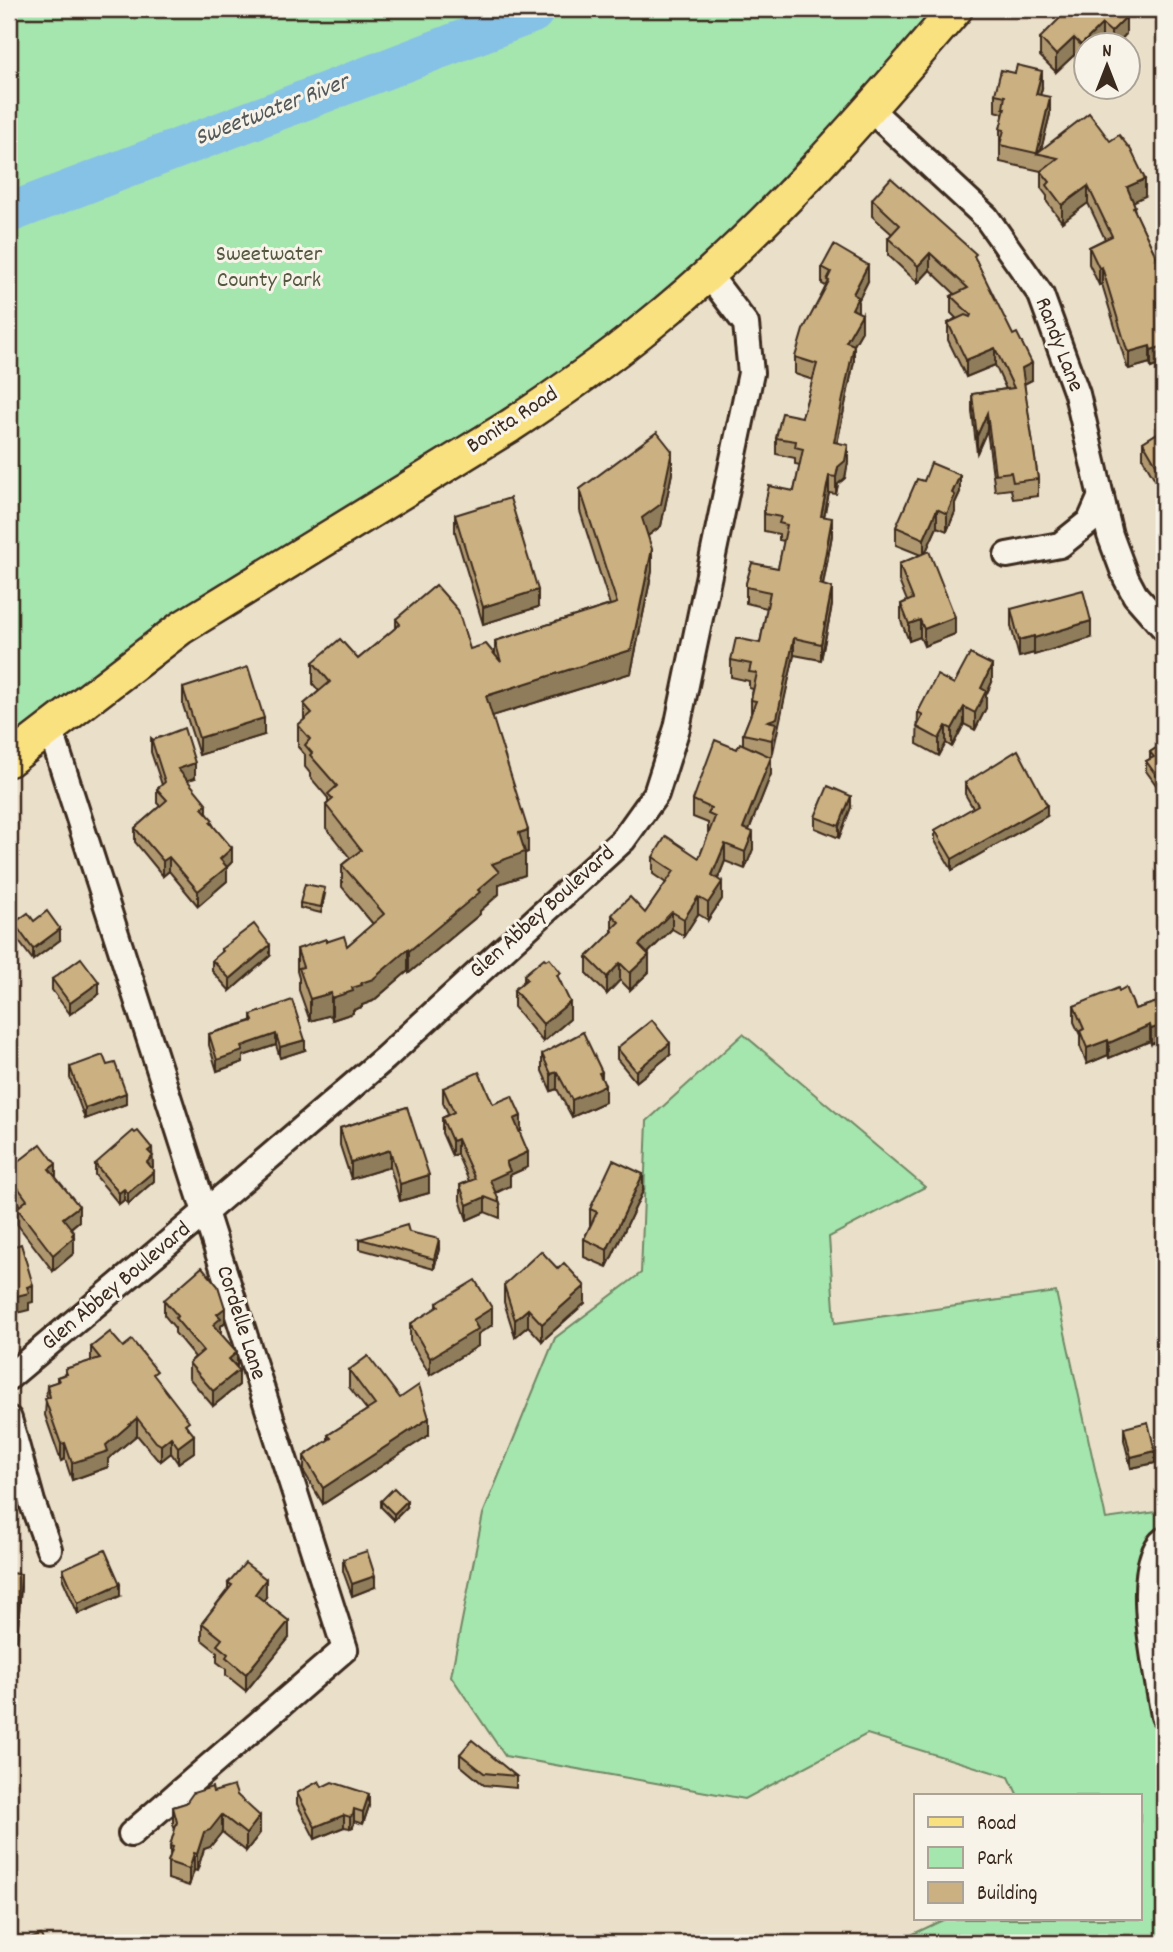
<svg xmlns="http://www.w3.org/2000/svg" width="1173" height="1952" viewBox="0 0 1173 1952" font-family="Dekko,sans-serif">
<rect width="100%" height="100%" fill="#eadfc9"/>
<filter id="ink" filterUnits="userSpaceOnUse"><feTurbulence type="fractalNoise" baseFrequency=".0143" numOctaves="2"/><feDisplacementMap in="SourceGraphic" scale="14" xChannelSelector="R" yChannelSelector="G"/><feConvolveMatrix kernelMatrix="1 2 1 2 8 2 1 2 1" color-interpolation-filters="sRGB"/></filter>
<g filter="url(#ink)">
<g fill="#a5e5ae" stroke="#708866" stroke-width="2">
<path d="M9 9H957L709 275 427 475 9 762Z"/>
<path d="M743 1034 925 1187 829 1237 835 1323 1056 1292 1106 1519 1164 1511V1943H894L945 1919H1140V1796H1018L1009 1777 867 1734 745 1799 505 1756 451 1676 483 1514 555 1338 641 1273 647 1121Z"/>
</g>
<g fill="none" stroke-linecap="round" stroke-linejoin="round">
<path stroke="#86c2e6" stroke-width="40" d="M9 213 533 13 536 9"/>
<defs>
<g id="minor">
<path d="M870 109 986 217 1041 295 1077 394 1110 535 1126 578 1135 595 1164 628"/>
<path d="M1007 555 1060 545 1090 521 1101 496"/>
<path d="M50 728 345 1649 131 1834"/>
<path d="M9 1377 204 1213 385 1058 623 840 656 794 677 728 751 373 746 324 708 274"/>
<path d="M9 1419 32 1502 49 1549"/>
<path d="M1164 1540C1131 1564 1158 1679 1164 1716"/>
</g>
<path id="major" d="M9 760 181 628 510 426C557 395 604 362 648 326 763 234 861 120 956 9"/>
</defs>
<use href="#minor" stroke="#3b2a1e" stroke-width="30"/>
<use href="#major" stroke="#3b2a1e" stroke-width="37"/>
<use href="#minor" stroke="#f7f3e8" stroke-width="24"/>
<use href="#major" stroke="#fae180" stroke-width="32"/>
</g>
<g fill="#af976f" stroke="#3b2a1e" stroke-width="2">
<path d="M1129 9V13L1126 16V34L1115 46H1107L1102 41 1098 46H1086V58L1081 62 1074 55 1056 72 1040 56V38Z"/>
<path d="M1042 88 1040 95 1050 114 1041 149 1145 196 1133 201 1135 212 1159 263 1164 261V317H1162L1164 325V363L1151 368 1150 363 1129 369 1127 367 1102 284 1099 285 1089 264V247L1105 239 1088 203 1062 222 1047 202V196L1041 188V171L1000 162V129L1003 120V113L995 111V94Z"/>
<path d="M872 199 976 260 1032 380 1024 384 1038 479V496L1013 499 1011 489 995 491 987 430 977 453 972 411V394L1006 389 995 365 966 377 948 340V323L956 318 951 313V296L955 294 930 270 918 283 888 255V238L892 234 872 216Z"/>
<path d="M822 267 868 281 858 301V312L862 331 854 345V361L837 443 848 462 845 478 838 484 836 494 829 493 824 516 832 535 823 585 832 605 821 660 794 655 771 757V774L749 830 753 849 745 869 725 861 718 879 722 899 708 920 698 914 684 936 672 929 648 953 649 972 630 990 620 980 607 994 587 974V957L612 933V915L645 913 666 883 653 874V857L699 858 709 832H708V823L693 817V800L737 749 743 745V734L751 714V700L753 689 749 688V681L731 677V660L760 643 767 608 746 603V583L778 568 784 541 779 540V534L764 531V514L794 491 800 465 795 464V458L776 454V438L802 417 813 380 795 374V357L826 286 822 284Z"/>
<path d="M1164 429V479L1157 483 1143 459V442Z"/>
<path d="M672 473 661 526 648 536 652 571 631 673 492 716 528 852 525 853V875L499 884V894L480 911V914L409 973 408 971 373 1001 362 1005V1007L353 1010V1013L332 1020 331 1015 310 1021 299 990V978L297 971V949L326 942 347 946 373 924 342 887V865L350 858 326 828V805L328 803V798L310 777V773L305 767V755L298 747V725L304 720V704L319 691 313 684V662L358 659 396 628V619L470 649 495 654V641L610 605 580 511V489Z"/>
<path d="M924 481 960 492 955 503V512L947 531 937 527 925 553 955 634 924 646 920 637 909 641 901 621V604L907 601 899 581V564L921 555 896 545V527Z"/>
<path d="M455 515 538 607 483 624 455 532Z"/>
<path d="M1011 609 1091 638 1034 655V653L1019 657 1011 626Z"/>
<path d="M992 682 986 695V708L975 730 964 724 952 747 946 743 939 756 917 744 918 712 954 684Z"/>
<path d="M183 688 264 735 199 755 183 705Z"/>
<path d="M151 738 195 778 187 780 207 813 232 862 227 867V881L198 906 169 871 163 876 135 842V828L160 806 157 803V789L162 785 151 752Z"/>
<path d="M1164 743V796L1146 771V761L1150 759V752Z"/>
<path d="M965 783 1047 816 952 870 935 841V830L973 808 965 794Z"/>
<path d="M851 807 839 838 815 828V817Z"/>
<path d="M325 894 321 913 300 908V903Z"/>
<path d="M34 921 60 940 33 960 14 935V923Z"/>
<path d="M221 949 270 956 230 991 212 971V960L221 952Z"/>
<path d="M524 975 561 983 570 1019 543 1042 514 1007V990L524 981Z"/>
<path d="M52 979 99 994 70 1014 52 990Z"/>
<path d="M1119 991 1135 1009 1164 1000 1151 1044 1150 1041 1109 1058 1108 1055 1087 1064 1080 1046V1035L1074 1022V1006Z"/>
<path d="M251 1015 305 1050 280 1058 276 1045 243 1056V1062L217 1071 209 1045V1034L251 1021Z"/>
<path d="M617 1048 670 1055 636 1082 617 1059Z"/>
<path d="M542 1054 602 1078 605 1102 572 1117 557 1089 551 1091 542 1071Z"/>
<path d="M70 1067 126 1104 85 1119 70 1078Z"/>
<path d="M443 1088 493 1104 521 1131H519L528 1167 510 1175V1186L496 1193 500 1203V1218L485 1212 467 1220 460 1200V1185L469 1181 457 1154 452 1156 442 1133V1118L449 1115 443 1103Z"/>
<path d="M407 1107 429 1193 400 1201 390 1167 351 1179 340 1145V1128Z"/>
<path d="M152 1154 153 1167 152 1168 154 1181 128 1204 124 1200 119 1204 95 1175V1164Z"/>
<path d="M9 1169 56 1178 79 1221 71 1228 74 1253 53 1271 17 1224V1208L20 1206 9 1191Z"/>
<path d="M643 1191 607 1267 584 1257V1239L590 1226V1209Z"/>
<path d="M409 1232 439 1249 434 1269 360 1249V1239Z"/>
<path d="M558 1269 585 1303 542 1341 528 1326 515 1337 504 1302V1285Z"/>
<path d="M164 1300 225 1322 221 1326 220 1333 236 1367 239 1385 213 1406 189 1378V1363L195 1357 175 1333V1328L164 1315Z"/>
<path d="M437 1303 492 1325 478 1334V1346L430 1375 410 1341V1324L437 1308Z"/>
<path d="M91 1347H123L157 1380 189 1430 194 1452 178 1463 171 1453 161 1461 156 1458 137 1435 108 1459V1467L72 1480 65 1459 61 1461 45 1415 47 1385 57 1382V1377L65 1374V1369L91 1361Z"/>
<path d="M349 1370 400 1398 429 1435 323 1504 304 1472V1456L328 1440V1435L367 1410 349 1387Z"/>
<path d="M1124 1428 1155 1463 1131 1468 1124 1440Z"/>
<path d="M381 1501 407 1507 394 1520 381 1507Z"/>
<path d="M343 1559 375 1587 352 1596 343 1571Z"/>
<path d="M63 1569 120 1596 78 1614 63 1580Z"/>
<path d="M9 1573 21 1586 17 1640H9Z"/>
<path d="M228 1583 266 1597 263 1600 289 1638 246 1691 226 1675V1669L217 1662V1652L202 1640V1623L228 1589Z"/>
<path d="M460 1754 516 1776V1788L484 1785 460 1765Z"/>
<path d="M322 1787 369 1806 363 1824 354 1821 353 1827 350 1828 344 1827 315 1839 297 1804V1793Z"/>
<path d="M213 1792 237 1795 260 1833 246 1851 222 1832 210 1847 204 1849 197 1871 194 1870 189 1886 168 1879V1862L170 1856V1846L175 1830 173 1824V1807L186 1803Z"/>
</g>
<g fill="#8e7b5a" stroke="#3b2a1e" stroke-width="2">
<path d="M1122 9H1129V13L1122 20Z"/>
<path d="M1126 17V34L1115 46H1111V32Z"/>
<path d="M1102 24V41L1098 46H1086V58L1081 62V45Z"/>
<path d="M1074 38V55L1056 72V55Z"/>
<path d="M1042 71V88L1036 111V94Z"/>
<path d="M1050 97V114L1040 154 1037 153Z"/>
<path d="M1145 179V196L1127 205V187Z"/>
<path d="M1088 186V203L1062 222V205Z"/>
<path d="M930 253V270L918 283V266Z"/>
<path d="M868 265V281L858 301V314L852 326 853 294Z"/>
<path d="M1102 267V284L1099 285V268Z"/>
<path d="M1164 300V317L1157 319V302Z"/>
<path d="M862 314V331L854 345V361L834 459V442L846 342Z"/>
<path d="M1150 346V363L1129 369V352Z"/>
<path d="M1164 346V363L1151 368V350Z"/>
<path d="M995 348V365L966 377V360Z"/>
<path d="M1032 363V380L1022 385V368Z"/>
<path d="M987 413V430L977 453V436Z"/>
<path d="M848 445V462L845 478 838 484 836 494V477L838 467Z"/>
<path d="M672 451V473L661 526 642 540V518Z"/>
<path d="M1164 462V479L1157 483V466Z"/>
<path d="M960 475V492L955 503V512L947 531V514L952 493Z"/>
<path d="M829 476V493L821 532V516Z"/>
<path d="M937 509V527L924 556V539Z"/>
<path d="M832 518V535L820 601V584Z"/>
<path d="M652 549V571L631 673 486 718V696L631 650Z"/>
<path d="M832 588V605L821 660V644Z"/>
<path d="M538 590V607L483 624V607Z"/>
<path d="M955 617V634L924 646V629Z"/>
<path d="M920 620V637L909 641V624Z"/>
<path d="M1091 621V638L1034 655V638Z"/>
<path d="M1034 636V653L1019 657V640Z"/>
<path d="M794 638V655L772 757V740L768 721Z"/>
<path d="M992 665V682L986 695V708L975 730V713L981 688Z"/>
<path d="M964 707V724L952 747V729Z"/>
<path d="M264 718V735L199 755V738Z"/>
<path d="M946 726V743L939 756V739Z"/>
<path d="M771 757V774L743 845V828Z"/>
<path d="M195 763V778L178 783V769Z"/>
<path d="M851 796V807L839 838V826Z"/>
<path d="M207 804V818L202 808Z"/>
<path d="M1047 805V816L952 870V859Z"/>
<path d="M528 830V852L525 853V875L499 884V894L480 911V914L409 973V951L478 890 492 864 519 833Z"/>
<path d="M753 832V849L745 869V852Z"/>
<path d="M725 844V861L712 893V875Z"/>
<path d="M232 848V862L227 867V881L198 906V891L220 859Z"/>
<path d="M169 857V871L163 876V861Z"/>
<path d="M722 882V899L708 920V903Z"/>
<path d="M698 897V914L684 936V919Z"/>
<path d="M672 912V929L639 962V945Z"/>
<path d="M60 929V940L33 960V949Z"/>
<path d="M270 945V956L230 991V979Z"/>
<path d="M408 949V971L373 1001 362 1005V1007L353 1010V1013L332 1020V998L361 983Z"/>
<path d="M649 955V972L630 990V973Z"/>
<path d="M620 963V980L607 994V977Z"/>
<path d="M99 982V994L70 1014V1003Z"/>
<path d="M331 993V1015L310 1021V999Z"/>
<path d="M570 1002V1019L543 1042V1024Z"/>
<path d="M1150 1025V1041L1109 1058V1043Z"/>
<path d="M1164 1025V1040L1151 1044V1029Z"/>
<path d="M276 1034V1045L243 1056V1062L217 1071V1060L242 1046Z"/>
<path d="M305 1040V1050L280 1058V1047Z"/>
<path d="M1108 1040V1055L1087 1064V1048Z"/>
<path d="M670 1043V1055L636 1082V1071Z"/>
<path d="M557 1072V1089L551 1091V1074Z"/>
<path d="M602 1072V1086L605 1085V1102L572 1117V1100L599 1073Z"/>
<path d="M126 1093V1104L85 1119V1108Z"/>
<path d="M521 1116V1131L514 1134V1119Z"/>
<path d="M457 1139V1154L452 1156V1141Z"/>
<path d="M152 1148 153 1167 147 1173V1162L148 1151Z"/>
<path d="M390 1150V1167L351 1179V1162Z"/>
<path d="M528 1152V1167L510 1175V1186L490 1195V1180L506 1162Z"/>
<path d="M56 1164V1179L49 1169Z"/>
<path d="M154 1171V1181L128 1204V1193Z"/>
<path d="M643 1174V1191L607 1267V1250Z"/>
<path d="M429 1175V1193L400 1201V1184Z"/>
<path d="M124 1189V1200L119 1204V1193Z"/>
<path d="M485 1197V1212L467 1220V1205Z"/>
<path d="M79 1206V1221L63 1234V1218Z"/>
<path d="M74 1232V1253L53 1271V1255Z"/>
<path d="M439 1239V1249L434 1269V1259Z"/>
<path d="M33 1285V1302L29 1303V1310L9 1315V1298L27 1287Z"/>
<path d="M585 1286V1303L542 1341V1324Z"/>
<path d="M225 1308V1322L221 1326V1333L213 1340V1325L217 1314Z"/>
<path d="M492 1308V1325L478 1334V1346L430 1375V1358L473 1320Z"/>
<path d="M528 1309V1326L515 1337V1320Z"/>
<path d="M237 1352V1367L229 1359Z"/>
<path d="M239 1370V1385L213 1406V1391Z"/>
<path d="M137 1418V1435L108 1459V1467L72 1480V1463L106 1445Z"/>
<path d="M429 1418V1435L323 1504V1488Z"/>
<path d="M194 1435V1452L178 1463V1447Z"/>
<path d="M171 1437V1453L161 1461V1445Z"/>
<path d="M65 1443V1459L61 1461V1444Z"/>
<path d="M1155 1451V1463L1131 1468V1457Z"/>
<path d="M407 1501V1507L394 1520V1514Z"/>
<path d="M15 1516V1527L9 1531V1520Z"/>
<path d="M21 1574V1586L17 1640V1629Z"/>
<path d="M375 1576V1587L352 1596V1584Z"/>
<path d="M266 1579V1597L255 1611V1594Z"/>
<path d="M120 1584V1596L78 1614V1603Z"/>
<path d="M289 1621V1638L246 1691V1674Z"/>
<path d="M369 1794V1806L363 1824V1812Z"/>
<path d="M354 1809V1821L353 1827 350 1828V1817Z"/>
<path d="M222 1815V1832L210 1847 204 1849 197 1871V1854L204 1832Z"/>
<path d="M344 1815V1827L315 1839V1827Z"/>
<path d="M260 1816V1833L246 1851V1834Z"/>
<path d="M194 1853V1870L189 1886V1869Z"/>
</g>
<g fill="#cbb081" stroke="#3b2a1e" stroke-width="2">
<path d="M1069 9H1124L1126 17 1111 32 1102 24 1081 45 1074 38 1056 55 1040 38Z"/>
<path d="M1017 65 1042 71 1036 94 1050 97 1037 153 1089 113 1110 141 1119 135 1131 150 1145 179 1127 187 1135 206 1133 207 1159 263 1164 261V300L1157 302 1164 325V346L1151 350 1150 346 1129 352 1127 350 1102 267 1099 268 1089 247 1112 236 1088 186 1062 205 1047 185 1050 182 1041 171 1058 158 1000 145 1004 130 1000 129 1005 108H1003L1005 96 995 94 1001 70 1015 73Z"/>
<path d="M891 178 976 254 974 256 1013 335 1017 333 1032 363 1022 368 1038 479 1013 482 1011 472 995 474 987 413 977 436 972 394 1014 388 995 348 966 360 948 323 965 315 970 317 971 315 951 296 968 288 930 253 918 266 888 238 900 225 872 199Z"/>
<path d="M834 245 868 265 853 294 858 297 852 309 862 314 846 342 854 345 834 442 848 445 845 461 838 467 836 477 829 476 821 516 832 518 820 584 832 588 821 644 794 638 777 718 768 721 776 723 772 740 743 734 756 701 751 700 757 673 749 672 751 664 731 660 736 638 760 643 770 592 746 587V583L752 563 778 568 787 525 779 523 781 517 764 514V508L769 486 794 491 803 449 795 447 796 441 776 438 782 413 802 417 817 364 795 357 803 330 829 281 827 280 831 272 822 267Z"/>
<path d="M1164 429V462L1157 466 1143 442Z"/>
<path d="M657 432 672 451 661 504 642 518 652 549 631 650 486 696 528 830 519 833 525 852 492 864 499 872 478 890 480 892 409 951 408 949 373 979 361 983 362 985 352 988 353 991 332 998 331 993 310 999 299 968 303 967 297 949 326 939V942L344 936 347 946 384 914 342 865 361 850 326 805 333 799 328 794 337 786 310 755 312 753 305 745 310 739 298 725 312 713 304 704 330 682 313 662 340 639 358 659 400 624 396 619 436 585 458 610 470 649 486 644 501 662 495 641 617 603 580 489Z"/>
<path d="M931 463 960 475 952 493 955 495 947 514 937 509 924 539 896 527 917 479 924 481Z"/>
<path d="M510 498 538 590 483 607 455 515Z"/>
<path d="M929 551 955 617 924 629 920 620 909 624 901 604 913 599 899 564Z"/>
<path d="M1083 590 1091 621 1034 638V636L1019 640 1011 609Z"/>
<path d="M970 654 992 665 981 688 986 691 975 713 964 707 952 729 946 726 939 739 917 727 923 715 918 712 937 675 954 684Z"/>
<path d="M248 667 264 718 199 738 183 688Z"/>
<path d="M184 728 195 763 178 769 207 804 202 808 213 820 210 822 232 848 220 859 227 867 198 891 169 857 163 861 135 828 167 800 157 789 165 782 151 738 153 740Z"/>
<path d="M715 740 737 749 740 743 771 757 743 828 753 832 745 852 725 844 712 875 722 882 708 903 698 897 684 919 672 912 639 945 649 955 630 973 620 963 607 977 587 957 613 931 612 929 619 922 612 915 616 910 630 897 645 913 674 871 653 857 666 836 699 858 715 817 708 814 711 808 693 800Z"/>
<path d="M1164 743V786L1146 761 1154 757 1150 752Z"/>
<path d="M1018 750 1047 805 952 859 935 830 978 805 965 783Z"/>
<path d="M828 786 851 796 839 826 815 817Z"/>
<path d="M305 884 325 888 321 907 300 903Z"/>
<path d="M47 911 60 929 33 949 14 923 28 913 34 921Z"/>
<path d="M254 924 270 945 230 979 212 960 223 951 221 949Z"/>
<path d="M81 958 99 982 70 1003 52 979Z"/>
<path d="M544 958 546 960 549 958 561 973 557 975 570 1002 543 1024 514 990 527 979 524 975Z"/>
<path d="M1126 987 1135 1009 1164 1000V1025L1151 1029 1150 1025 1109 1043 1108 1040 1087 1048 1080 1031 1084 1029 1074 1006 1118 988 1119 991Z"/>
<path d="M292 1000 305 1040 280 1047 276 1034 242 1046 243 1051 217 1060 209 1034 253 1021 251 1015Z"/>
<path d="M652 1020 670 1043 636 1071 617 1048Z"/>
<path d="M583 1032 602 1072 599 1073 605 1085 572 1100 557 1072 551 1074 542 1054Z"/>
<path d="M103 1055 107 1065 115 1063 126 1093 85 1108 70 1067Z"/>
<path d="M479 1072 493 1104 512 1096 521 1116 514 1119 528 1152 506 1162 510 1171 490 1180 500 1203 485 1197 467 1205 460 1185 475 1179 457 1139 452 1141 442 1118 454 1112 443 1088Z"/>
<path d="M407 1107 429 1175 400 1184 390 1150 351 1162 340 1128Z"/>
<path d="M133 1131 135 1133 138 1131 152 1148 148 1151 153 1156 147 1162 154 1171 128 1193 124 1189 119 1193 95 1164Z"/>
<path d="M41 1144 56 1164 49 1169 79 1206 63 1218 74 1232 72 1235 74 1237 53 1255 17 1208 27 1200 9 1175V1169Z"/>
<path d="M613 1160 643 1174 607 1250 584 1239 597 1212 590 1209Z"/>
<path d="M407 1225 409 1232 439 1239 434 1259 360 1239Z"/>
<path d="M21 1244 33 1285 27 1287 29 1293 9 1298V1248Z"/>
<path d="M541 1251 558 1269 564 1263 585 1286 542 1324 528 1309 515 1320 504 1285Z"/>
<path d="M202 1267 218 1286 225 1308 217 1314 221 1318 213 1325 237 1352 229 1359 239 1370 213 1391 189 1363 203 1351 175 1318 178 1316 164 1300Z"/>
<path d="M475 1280 492 1308 473 1320 478 1329 430 1358 410 1324 439 1306 437 1303Z"/>
<path d="M110 1332 123 1347 132 1340 157 1371 153 1374 189 1421 185 1424 194 1435 178 1447 171 1437 161 1445 156 1442 137 1418 106 1445 108 1451 72 1463 65 1443 61 1444 45 1399 50 1397 47 1385 59 1381 57 1377 67 1374 65 1369 100 1358 91 1347Z"/>
<path d="M368 1356 400 1398 419 1385 429 1418 323 1488 304 1456 331 1438 328 1435 375 1405 349 1370Z"/>
<path d="M1148 1422 1155 1451 1131 1457 1124 1428Z"/>
<path d="M394 1488 407 1501 394 1514 381 1501Z"/>
<path d="M9 1504 15 1516 9 1520Z"/>
<path d="M105 1550 120 1584 78 1603 63 1569Z"/>
<path d="M367 1551 375 1576 352 1584 343 1559Z"/>
<path d="M245 1563 266 1579 255 1594 289 1621 246 1674 226 1657 228 1654 217 1645 222 1639 202 1623 232 1585 228 1583Z"/>
<path d="M9 1573 21 1574 17 1629 9 1628Z"/>
<path d="M472 1740 516 1776 484 1773 460 1754Z"/>
<path d="M319 1781 322 1787 332 1782 369 1794 363 1812 354 1809 353 1815 350 1817 344 1815 315 1827 297 1793Z"/>
<path d="M234 1786 237 1795 260 1816 246 1834 222 1815 210 1830 204 1832 197 1854 194 1853 189 1869 168 1862 173 1847 170 1846 177 1822 173 1807 186 1803 193 1793 212 1787 213 1792Z"/>
<path d="M41 1935 44 1943H18Z"/>
</g>
</g>
<g text-anchor="middle" dominant-baseline="central" stroke-width="6" stroke-linejoin="round" paint-order="stroke">
<g font-size="23" fill="#565942" stroke="#f7f3e8">
<text x="269" y="255">Sweetwater<tspan x="269" dy="26">County Park</tspan></text>
</g>
<g font-size="23" fill="#3b2a1e" stroke="#f7f3e8">
<text transform="translate(1058 345) rotate(69)">Randy Lane</text>
<text transform="translate(513 421) rotate(-33)">Bonita Road</text>
<text transform="translate(543 913) rotate(-42)">Glen Abbey Boulevard</text>
<text transform="translate(117 1287) rotate(-40)">Glen Abbey Boulevard</text>
<text transform="translate(240 1323) rotate(72)">Cordelle Lane</text>
</g>
<g font-size="24" font-style="italic" fill="#52585a" stroke="#f7f3e8">
<text transform="translate(272 111) rotate(-21)">Sweetwater River</text>
</g>
</g>
<rect width="1173" height="1952" fill="none" stroke="#f7f3e8" stroke-width="35"/>
<rect x="18" y="18" width="1138" height="1917" fill="none" stroke="#3b2a1e" stroke-width="2.5" filter="url(#ink)"/>
<rect x="914" y="1794" width="228" height="126" fill="#f7f3e8" stroke="#aca397" stroke-width="2"/>
<rect x="928" y="1817" width="35" height="10" fill="#fae180" stroke="#aca397" stroke-width="2"/>
<text x="977" y="1829" font-size="21" fill="#3b2a1e">Road</text>
<rect x="928" y="1847" width="35" height="21" fill="#a5e5ae" stroke="#aca397" stroke-width="2"/>
<text x="977" y="1864" font-size="21" fill="#3b2a1e">Park</text>
<rect x="928" y="1882" width="35" height="21" fill="#cbb081" stroke="#aca397" stroke-width="2"/>
<text x="977" y="1899" font-size="21" fill="#3b2a1e">Building</text>
<g transform="translate(1107 66)"><circle r="33" fill="#f7f3e8" stroke="#aca397" stroke-width="2"/>
<path d="M0-5L12 26L0 18L-12 26Z" fill="#3b2a1e"/>
<text y="-10" font-size="19" font-weight="bold" text-anchor="middle" fill="#3b2a1e">N</text>
</g>
</svg>
